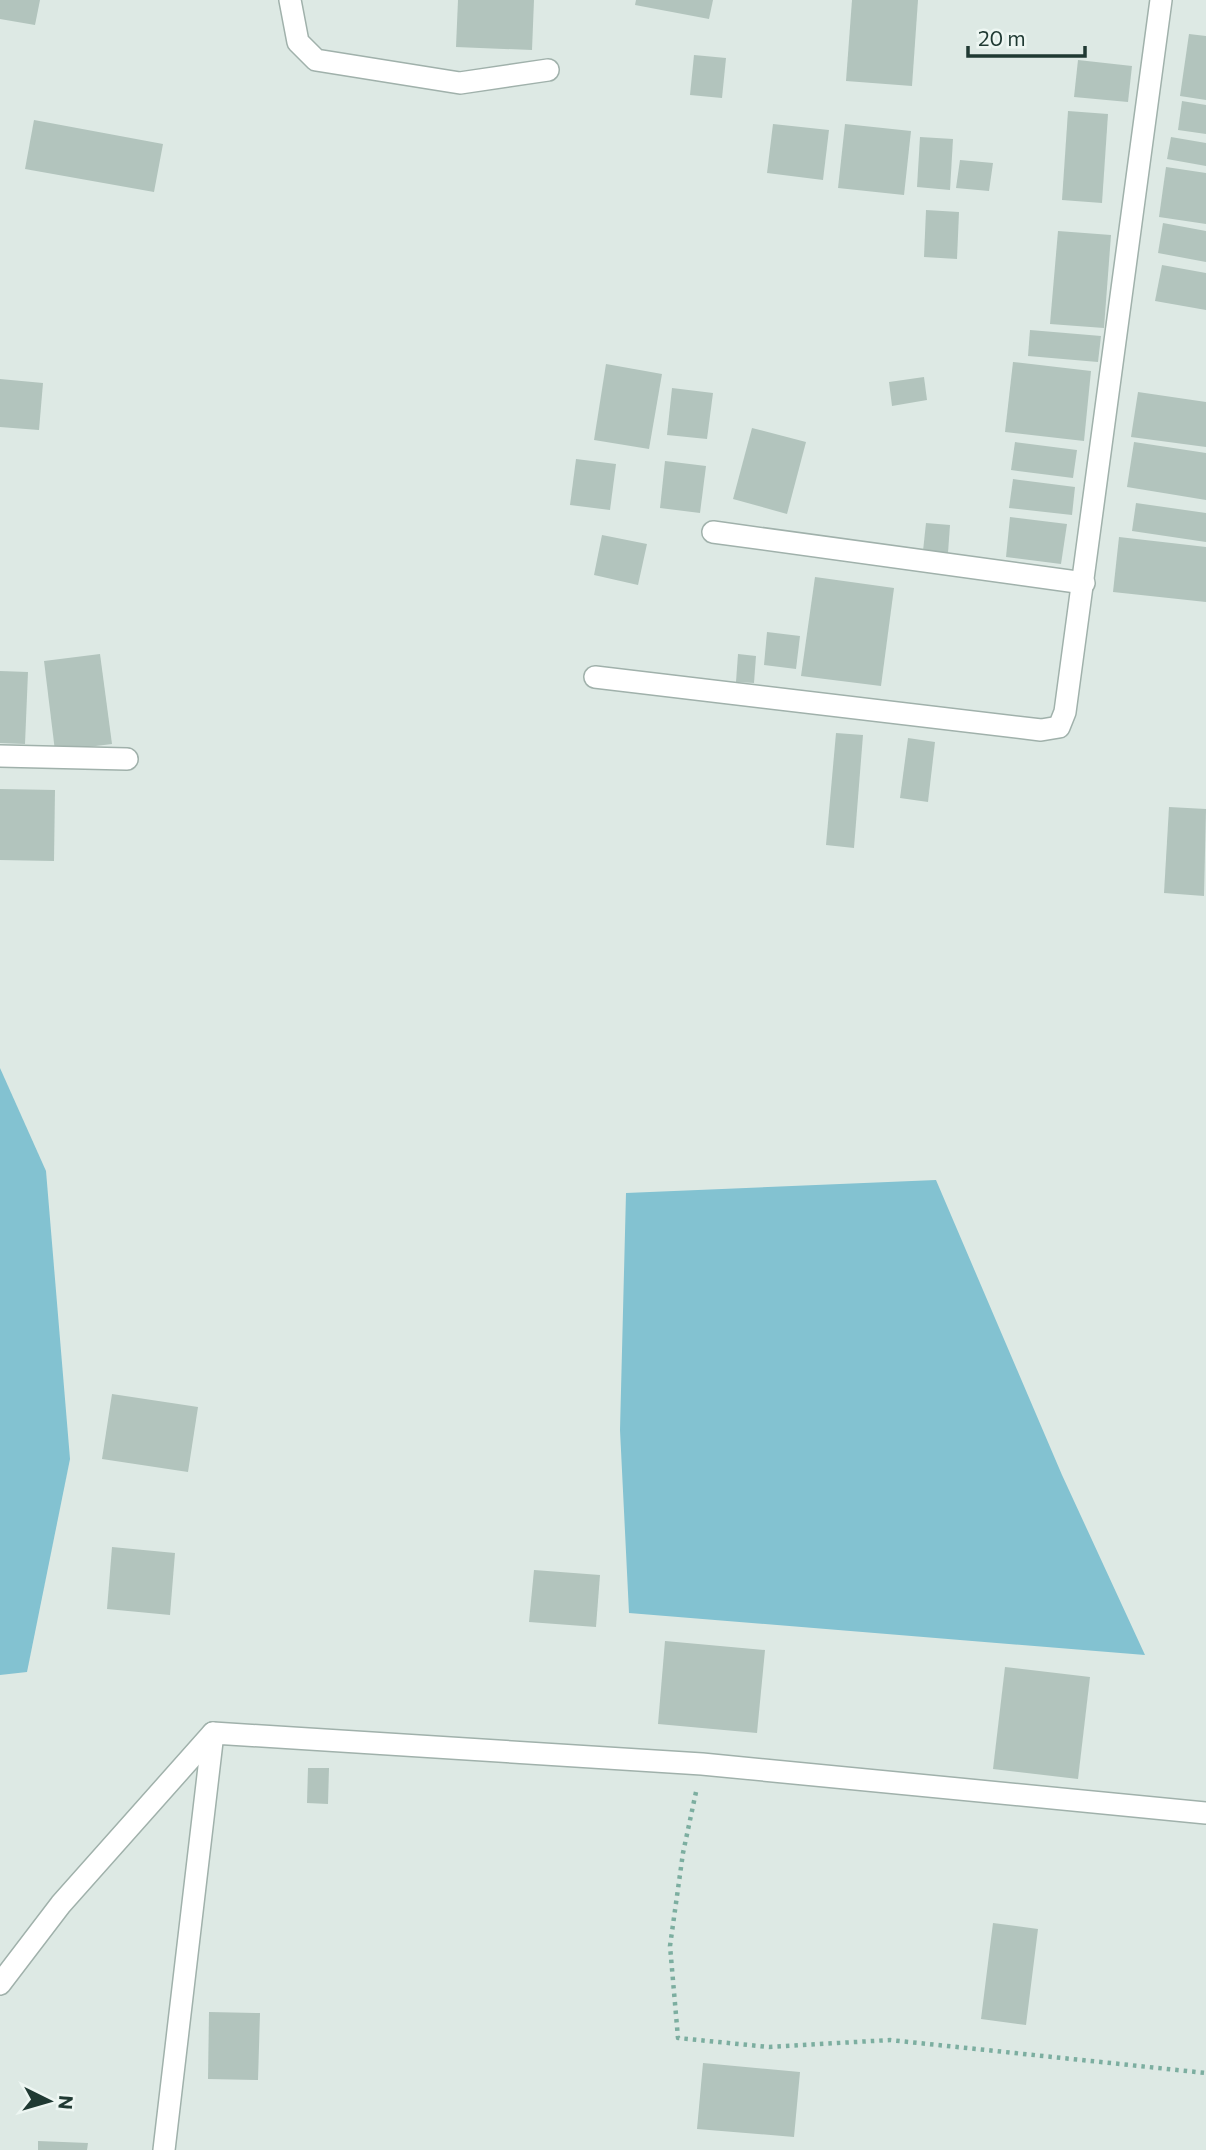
<svg xmlns="http://www.w3.org/2000/svg" width="1206" height="2150" viewBox="0 0 1206 2150" font-family="Commissioner,sans-serif">
<rect width="100%" height="100%" fill="#dde9e4"/>
<g fill="#83c2d1">
<path d="M0 1068 46 1171 70 1459 27 1672 0 1675Z"/>
<path d="M936 1180 1062 1475 1145 1655 629 1613 620 1430 626 1193Z"/>
</g>
<g fill="#b2c4bd">
<path d="M0 0H40L35 25 0 19Z"/>
<path d="M458 0H534L532 50 456 47Z"/>
<path d="M636 0H713L709 19 635 5Z"/>
<path d="M852 0H918L912 86 846 81Z"/>
<path d="M1189 34 1206 36V100L1180 96Z"/>
<path d="M694 55 726 58 722 98 690 95Z"/>
<path d="M1078 60 1132 66 1128 102 1074 97Z"/>
<path d="M1182 101 1206 105V134L1178 130Z"/>
<path d="M1068 111 1108 114 1102 203 1062 200Z"/>
<path d="M34 120 163 144 154 192 25 169Z"/>
<path d="M773 124 829 130 823 180 767 173Z"/>
<path d="M845 124 911 131 904 195 838 188Z"/>
<path d="M920 137 953 139 950 190 917 187Z"/>
<path d="M1171 137 1206 143V166L1167 159Z"/>
<path d="M960 160 993 163 989 191 956 188Z"/>
<path d="M1166 167 1206 173V224L1159 217Z"/>
<path d="M926 210 959 212 957 259 924 257Z"/>
<path d="M1163 223 1206 231V262L1158 253Z"/>
<path d="M1058 231 1111 235 1104 328 1050 324Z"/>
<path d="M1162 265 1206 273V310L1155 301Z"/>
<path d="M1030 330 1101 336 1098 362 1028 356Z"/>
<path d="M1013 362 1091 371 1084 441 1005 432Z"/>
<path d="M606 364 662 374 649 449 594 440Z"/>
<path d="M924 377 927 400 892 406 889 382Z"/>
<path d="M0 379 43 383 39 430 0 427Z"/>
<path d="M672 388 713 393 707 439 667 435Z"/>
<path d="M1138 392 1206 402V447L1131 437Z"/>
<path d="M752 428 806 442 787 514 733 499Z"/>
<path d="M1015 442 1077 450 1073 478 1011 470Z"/>
<path d="M1134 442 1206 453V500L1127 487Z"/>
<path d="M576 459 616 464 610 510 570 505Z"/>
<path d="M665 461 706 466 700 513 660 508Z"/>
<path d="M1013 479 1075 487 1072 515 1009 508Z"/>
<path d="M1136 503 1206 513V542L1132 531Z"/>
<path d="M1010 517 1067 524 1061 564 1006 557Z"/>
<path d="M926 523 950 525 948 553 923 551Z"/>
<path d="M602 535 647 544 638 585 594 575Z"/>
<path d="M1119 537 1206 547V602L1113 592Z"/>
<path d="M815 577 894 588 881 686 801 676Z"/>
<path d="M767 632 800 636 796 669 764 665Z"/>
<path d="M100 654 112 744 55 751 44 661Z"/>
<path d="M738 654 756 656 754 683 736 682Z"/>
<path d="M0 671 28 672 25 744 0 743Z"/>
<path d="M836 733 863 735 854 848 826 845Z"/>
<path d="M908 738 935 742 928 802 900 798Z"/>
<path d="M0 789 55 790 54 861 0 860Z"/>
<path d="M1169 807 1206 809 1204 896 1164 893Z"/>
<path d="M112 1394 198 1407 188 1472 102 1459Z"/>
<path d="M112 1547 175 1553 170 1615 107 1609Z"/>
<path d="M534 1570 600 1575 596 1627 529 1622Z"/>
<path d="M665 1641 765 1650 757 1733 658 1724Z"/>
<path d="M1005 1667 1090 1677 1078 1779 993 1769Z"/>
<path d="M308 1768H329L328 1804 307 1803Z"/>
<path d="M993 1923 1038 1929 1026 2025 981 2019Z"/>
<path d="M209 2012 260 2013 258 2080 208 2079Z"/>
<path d="M703 2063 800 2072 794 2137 697 2129Z"/>
<path d="M38 2141 88 2143 87 2150H38Z"/>
</g>
<g fill="none" stroke-linecap="round" stroke-linejoin="round">
<defs>
<g id="minor">
<path d="M290 0 298 42 316 60 460 83 548 70"/>
<path d="M713 532 1084 583"/>
<path d="M595 677 1041 730 1059 727 1065 712 1161 0"/>
<path d="M0 756 127 759"/>
<path d="M0 1984 61 1904 213 1733"/>
<path d="M164 2150 213 1733 702 1764 1206 1813"/>
</g>
</defs>
<use href="#minor" stroke="#a0b1ab" stroke-width="24"/>
<path stroke="#7caea0" stroke-width="4.5" stroke-dasharray="3.5 5" stroke-linecap="butt" d="M696 1792 683 1853 670 1946 678 2038 769 2047 890 2040 1206 2073"/>
<use href="#minor" stroke="#fff" stroke-width="21"/>
</g>
<g transform="translate(49 2101) rotate(95)" stroke="#edf6f2" stroke-width="5" paint-order="stroke">
<path d="M0-5L12 26L0 18L-12 26Z" fill="#1f3932"/>
<text y="-10" font-size="19" font-weight="bold" text-anchor="middle" fill="#1f3932">N</text>
</g>
<path d="M968 46v10h117v-10" fill="none" stroke="#1f3932" stroke-width="3.5"/>
<text x="978" y="46" font-size="21" fill="#1f3932" stroke="#edf6f2" stroke-width="5" paint-order="stroke">20 m</text>
</svg>
